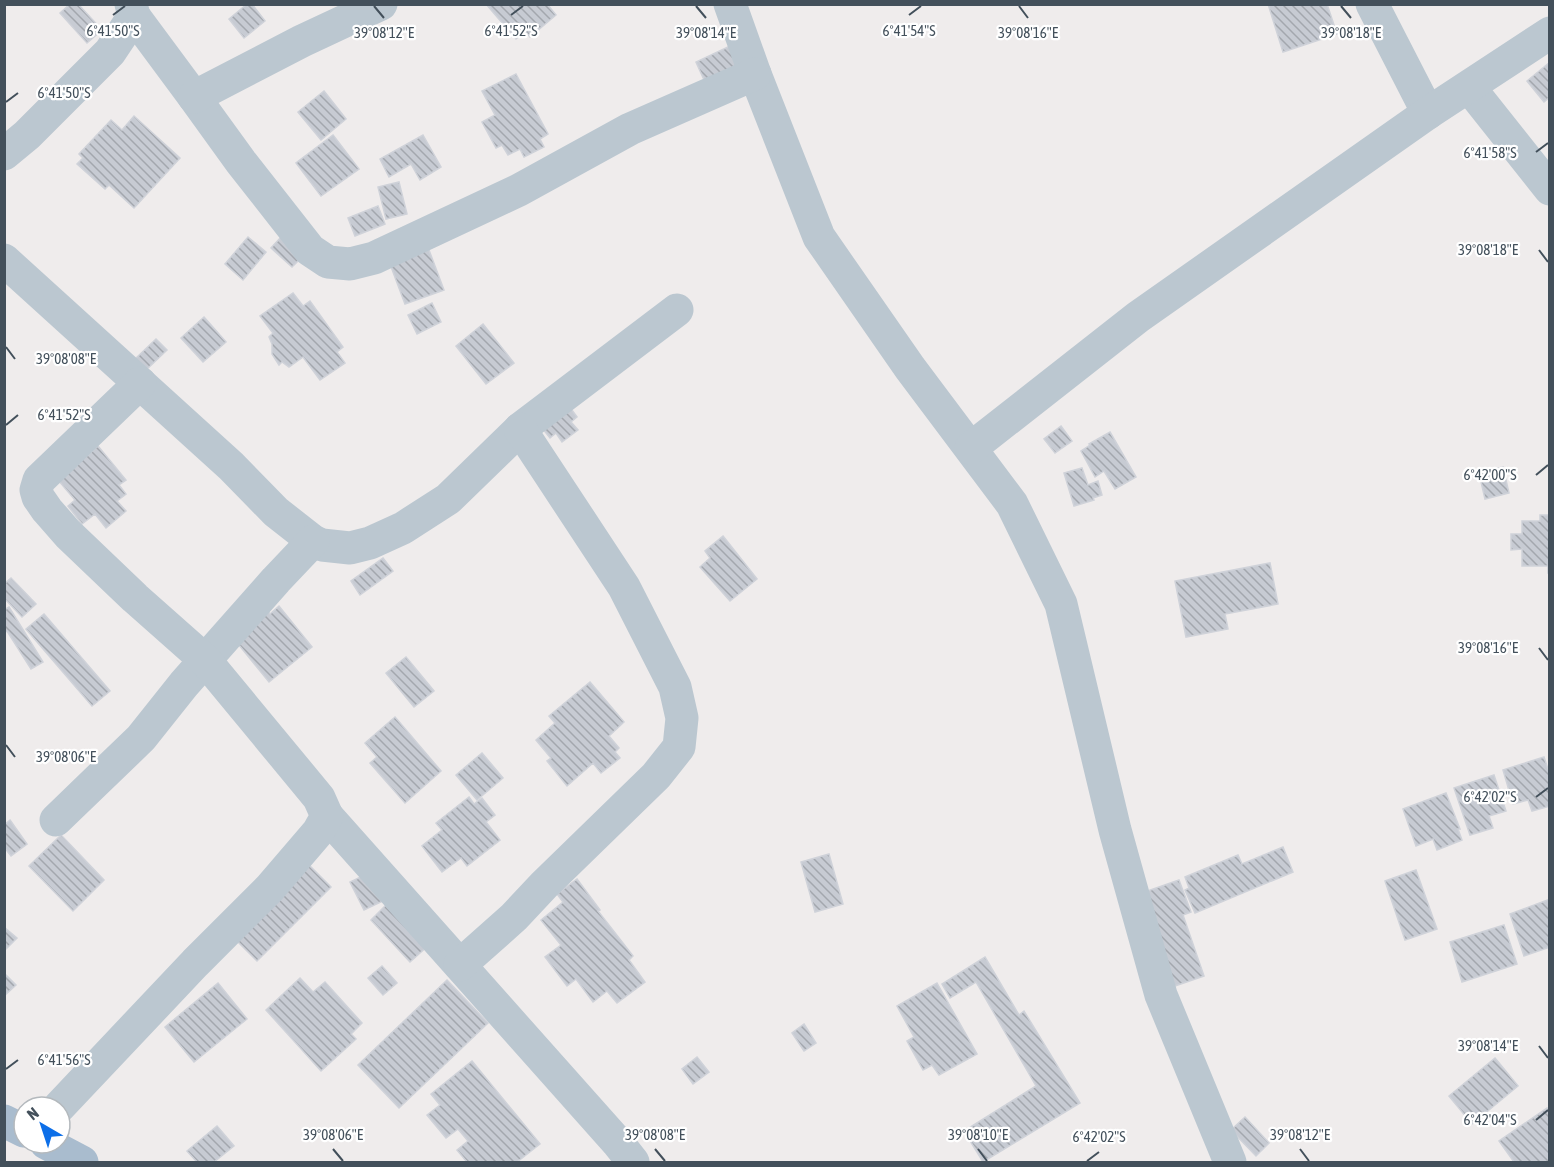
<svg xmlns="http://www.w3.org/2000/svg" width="1554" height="1167" viewBox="0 0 1554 1167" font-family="'Asap Condensed',sans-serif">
<defs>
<pattern id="building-back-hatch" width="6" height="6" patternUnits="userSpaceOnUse" patternTransform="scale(1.5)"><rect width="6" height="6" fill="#c7cbd3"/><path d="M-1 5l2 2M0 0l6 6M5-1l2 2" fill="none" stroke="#a3a7ae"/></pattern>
</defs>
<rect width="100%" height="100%" fill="#efecec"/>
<g fill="url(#building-back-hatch)" stroke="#cfd2d9" stroke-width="1.5">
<path d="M70 4H78L102 30 87 43 60 13Z"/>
<path d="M247 4H252L265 21 244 38 229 19Z"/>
<path d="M486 4H547L556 15 530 37 525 31 516 39Z"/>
<path d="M1268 4H1327L1337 34 1283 52Z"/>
<path d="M730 46 739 67 705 82 696 62Z"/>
<path d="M1550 62V97L1544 102 1527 81Z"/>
<path d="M516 74 548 134 540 139 544 147 524 157 520 149 508 155 502 145 496 148 482 122 495 115 482 91Z"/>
<path d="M324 91 346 119 321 140 298 112Z"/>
<path d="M134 116 180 158 134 208 109 185 105 189 77 164 83 158 79 154 111 120 122 130Z"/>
<path d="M333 135 359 169 321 196 296 163Z"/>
<path d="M423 135 441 167 420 180 411 164 389 177 380 159Z"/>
<path d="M399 182 407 214 386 219 378 187Z"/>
<path d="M378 206 385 224 355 236 348 218Z"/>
<path d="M282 236 304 255 292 267 271 248Z"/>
<path d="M248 237 266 252 243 280 225 264Z"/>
<path d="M426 242 444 290 405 304 387 256Z"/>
<path d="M293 293 303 306 310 301 343 347 337 352 345 363 320 380 303 357 289 367 282 362 279 365 272 354V344L269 337 273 333 260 316Z"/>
<path d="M432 303 441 322 417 334 408 315Z"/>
<path d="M204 317 226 342 203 362 181 338Z"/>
<path d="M483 324 514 363 486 384 456 346Z"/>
<path d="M156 339 167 350 144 372 134 360Z"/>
<path d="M566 402 577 417 571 422 578 430 562 442 556 433 550 438 538 423Z"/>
<path d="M1061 426 1072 441 1055 453 1044 439Z"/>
<path d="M1110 432 1136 477 1115 489 1104 471 1095 477 1081 451 1090 445 1089 444Z"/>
<path d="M98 446 126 480 119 485 126 494 117 501 126 511 106 528 95 514 82 524 68 506 75 500 59 481Z"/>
<path d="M1503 467 1509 493 1485 499 1479 473Z"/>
<path d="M1082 468 1088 485 1098 481 1102 495 1093 498 1094 500 1074 506 1064 473Z"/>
<path d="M1540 515H1550V573H1548V566H1522V549L1511 550V534H1522V521H1540Z"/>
<path d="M723 536 757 579 730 601 700 567 710 558 705 551Z"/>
<path d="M383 558 393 571 360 595 351 581Z"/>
<path d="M1270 563 1278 604 1225 614 1228 629 1186 637 1175 581Z"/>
<path d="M11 578 36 604 22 617 4 598V584Z"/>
<path d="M262 603 270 614 279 606 312 647 269 682 234 639Z"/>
<path d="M9 607 43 662 31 669 7 631 4 633V610Z"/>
<path d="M44 614 110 691 92 706 26 629Z"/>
<path d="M406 657 434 691 414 707 386 673Z"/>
<path d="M590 682 624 722 609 736 619 748 615 752 620 758 601 773 593 763 567 786 547 761 551 758 536 740 555 723 549 716Z"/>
<path d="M395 717 441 771 405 803 370 763 377 757 365 743Z"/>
<path d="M482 753 503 778 477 800 456 775Z"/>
<path d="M1544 757 1550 775V806L1532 811 1528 800 1513 804 1503 770Z"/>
<path d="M1494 775 1506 811 1489 816 1493 828 1470 835 1454 788Z"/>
<path d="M1446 793 1460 829H1458L1462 840 1437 850 1433 839 1416 846 1403 809Z"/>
<path d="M469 797 474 804 482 798 495 815 486 822 500 840 467 866 461 858 442 872 422 846 442 830 436 823Z"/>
<path d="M10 820 27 844 11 856 4 847V825Z"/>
<path d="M61 835 104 880 73 911 29 866Z"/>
<path d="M1283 847 1293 872 1195 913 1185 890 1189 888 1185 877 1238 855 1242 864Z"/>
<path d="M829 854 843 904 815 912 801 862Z"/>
<path d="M304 860 331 887 257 961 230 934Z"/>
<path d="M1416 870 1437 929 1405 940 1385 881Z"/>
<path d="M371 872 385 900 364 910 350 882Z"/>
<path d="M577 879 600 910 598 911 633 956 629 960 645 982 617 1003 607 991 593 1002 576 979 567 986 545 957 561 945 541 920 563 902 557 894Z"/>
<path d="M1179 880 1191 912 1183 915 1204 976 1172 987 1139 894Z"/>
<path d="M1550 899V947L1524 956 1510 914Z"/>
<path d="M389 902 430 944 410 962 371 920Z"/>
<path d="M1504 925 1517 964 1462 982 1450 942Z"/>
<path d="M4 927 17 938 4 951Z"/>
<path d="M985 957 1019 1015 1024 1011 1080 1103 983 1162 964 1131 1036 1086 976 982 950 998 942 984Z"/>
<path d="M382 966 397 983 383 995 368 978Z"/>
<path d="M4 973 16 985 4 996Z"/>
<path d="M300 978 313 992 325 982 362 1023 351 1034 356 1039 321 1071 266 1010Z"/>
<path d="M447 980 488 1023 399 1108 358 1065Z"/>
<path d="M218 983 247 1019 194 1062 165 1027Z"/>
<path d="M937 983 977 1054 939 1075 932 1065 923 1070 907 1041 914 1037 897 1006Z"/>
<path d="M804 1024 816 1043 804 1051 792 1033Z"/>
<path d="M697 1057 709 1072 693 1084 682 1069Z"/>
<path d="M1495 1058 1518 1086 1472 1124 1449 1096Z"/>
<path d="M472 1061 540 1144 517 1162H467L457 1150 468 1141 458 1129 446 1138 427 1115 440 1105 431 1094Z"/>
<path d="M1547 1108 1550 1112V1162H1514L1499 1141Z"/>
<path d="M1245 1117 1269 1143 1256 1156 1231 1130Z"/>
<path d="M217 1126 234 1146 214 1162H197L187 1151Z"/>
</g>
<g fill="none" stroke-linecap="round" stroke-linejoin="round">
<g stroke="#bbc7d0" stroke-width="33">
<path d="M730 4 755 74 819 237 910 368 1012 504 1061 604 1115 830 1161 995 1230 1162"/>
<path d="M1372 4 1428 113"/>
<path d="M134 16 194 97 241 162 310 250 328 262 350 264 374 258 519 190 630 129 755 74"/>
<path d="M1469 87 1550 189"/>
<path d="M194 97 302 41 381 4"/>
<path d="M4 154 27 135 110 52 134 16 131 4"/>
<path d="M4 260 231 466 276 512 313 541 322 545 350 548 370 543 403 528 448 499 520 429 677 310"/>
<path d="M971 448 1138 317 1428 113 1550 33"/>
<path d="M327 816 618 1143 633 1162"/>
<path d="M56 820 141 738 184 684 276 580 313 541"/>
<path d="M460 965 514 917 544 885 656 776 679 747 682 718 675 687 624 587 520 429"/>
<path d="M59 1107 195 963 270 888 318 832 327 816 319 798 305 781 205 660 135 598 68 534 47 510 38 497 36 490 39 480 140 383"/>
</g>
<g stroke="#a9bcce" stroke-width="33">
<path d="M4 1121 24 1131"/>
<path d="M46 1143 82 1162"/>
</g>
</g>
<path fill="none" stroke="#43505b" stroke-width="2" d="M374 6 384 18M696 6 706 18M1019 6 1028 18M1341 6 1351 18M113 15 125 6M511 15 523 6M909 15 921 6M6 102 18 93M1536 152 1548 143M1539 250 1548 262M6 347 15 359M6 425 18 415M1536 475 1548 465M1539 648 1548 660M6 745 15 757M1536 797 1548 788M1539 1046 1548 1058M6 1069 18 1060M1536 1120 1548 1110M333 1149 343 1161M655 1149 665 1161M978 1149 987 1161M1300 1149 1309 1161M1087 1161 1099 1152"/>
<g font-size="15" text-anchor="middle" fill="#43505b" stroke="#fff" stroke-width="4.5" stroke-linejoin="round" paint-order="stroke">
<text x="113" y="36">6°41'50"S</text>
<text x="511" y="36">6°41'52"S</text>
<text x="909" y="36">6°41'54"S</text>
<text x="384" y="38">39°08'12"E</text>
<text x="706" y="38">39°08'14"E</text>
<text x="1028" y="38">39°08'16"E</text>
<text x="1351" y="38">39°08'18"E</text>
<text x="64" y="98">6°41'50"S</text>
<text x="1490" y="158">6°41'58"S</text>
<text x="1488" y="255">39°08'18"E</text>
<text x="66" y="364">39°08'08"E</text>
<text x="64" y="420">6°41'52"S</text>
<text x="1490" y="480">6°42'00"S</text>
<text x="1488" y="653">39°08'16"E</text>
<text x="66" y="762">39°08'06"E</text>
<text x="1490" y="802">6°42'02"S</text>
<text x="1488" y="1051">39°08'14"E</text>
<text x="64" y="1065">6°41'56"S</text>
<text x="1490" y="1125">6°42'04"S</text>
<text x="333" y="1140">39°08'06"E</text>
<text x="655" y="1140">39°08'08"E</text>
<text x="978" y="1140">39°08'10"E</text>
<text x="1300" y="1140">39°08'12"E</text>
<text x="1099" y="1142">6°42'02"S</text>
</g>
<rect width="1554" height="1167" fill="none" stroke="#43505b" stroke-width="12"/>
<g transform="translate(42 1125) rotate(321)"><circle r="28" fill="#ffffff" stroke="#b4b9bd" stroke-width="1.5"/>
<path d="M0-4.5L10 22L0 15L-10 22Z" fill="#0d6fe8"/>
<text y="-9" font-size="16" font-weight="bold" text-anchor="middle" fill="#43505b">N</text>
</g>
</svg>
